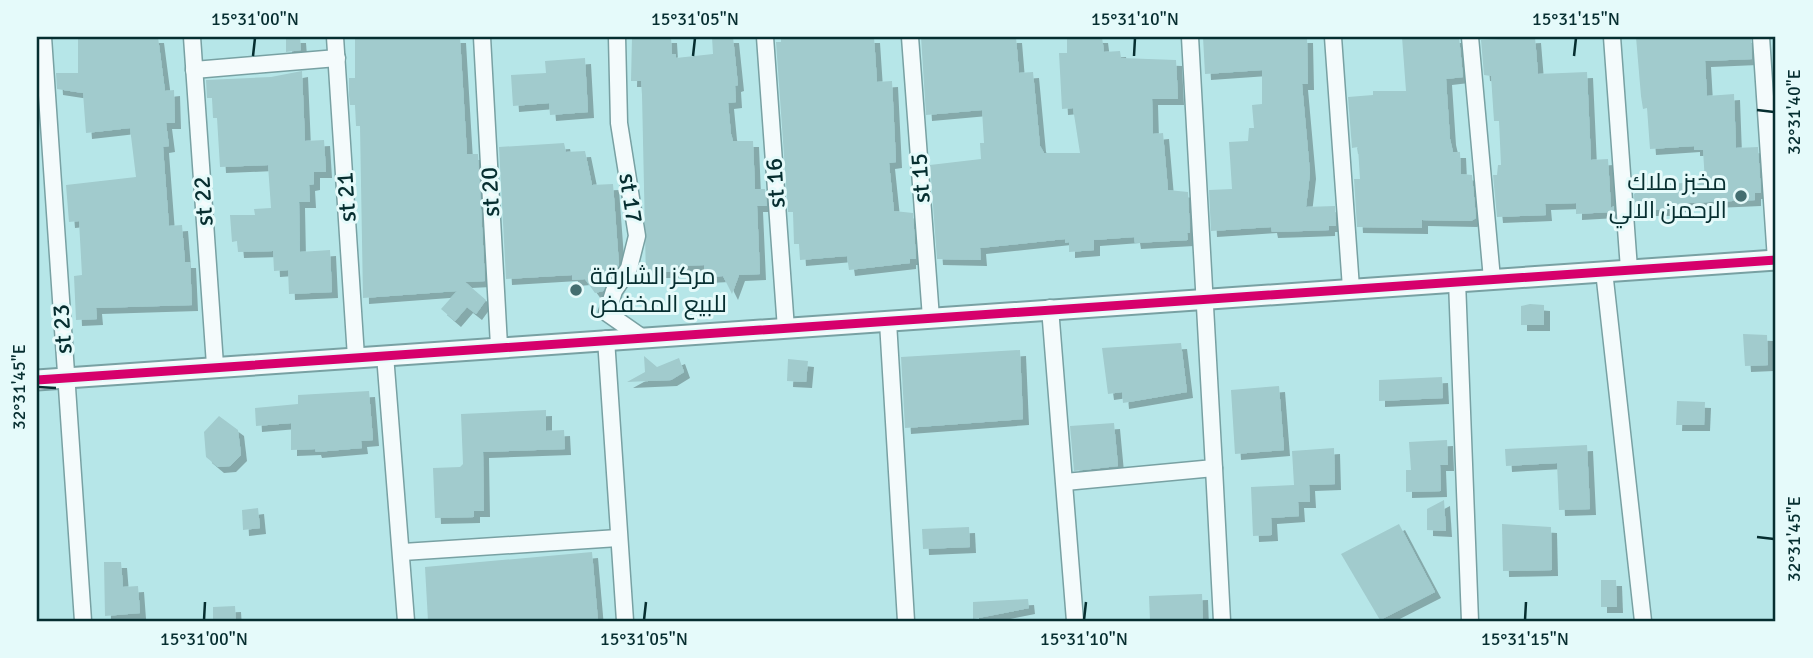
<svg xmlns="http://www.w3.org/2000/svg" width="1813" height="658" viewBox="0 0 1813 658" font-family="Signika,Cairo,sans-serif">
<defs>
<filter id="shadow"><feDropShadow dx="6" dy="6" stdDeviation="0" flood-color="#0004"/></filter>
</defs>
<rect width="100%" height="100%" fill="#b6e6e8"/>
<g fill="#a1cbcd" filter="url(#shadow)">
<path d="M78 37H158L165 91 174 90 175 123H166L169 146 163 147 169 226 182 225 185 262H190L192 305 96 308 97 319 76 320 74 276 82 275 79 221 69 222 66 185 136 177 130 128 86 133 83 93 57 89 56 73H78Z"/>
<path d="M286 37H300L301 50 286 52Z"/>
<path d="M355 37H460L467 154H478L485 281 465 282 486 300 476 314 467 307 455 321 441 309 457 291 363 298 360 126H356L355 105H350L349 95V78H355Z"/>
<path d="M632 37H671L672 54H676V58L713 54 712 37H733L738 85 735 86 736 102 728 103 731 134 733 141H753L755 189H765L767 206H757L760 274 739 275 732 294 723 276 704 277V265L673 266V272H657L646 279 642 95 641 81H631Z"/>
<path d="M781 37H874L877 82 892 81 896 162 889 163 894 211 913 213 916 259H910V263L849 270 847 256 800 260 799 244H794L793 212H788L776 42H781Z"/>
<path d="M921 37H1016L1019 73 1033 72 1040 146 1044 153H1080L1073 108 1062 109 1059 53H1067V37H1102L1104 52 1120 51 1121 58 1176 60 1178 99H1152L1153 134 1163 133 1168 190 1188 192 1190 233H1187L1188 240 1135 243 1134 237 1094 240V250L1069 252V242L1065 243V239L980 248 981 260 937 259 930 165 981 159 980 143H984L982 110 926 115Z"/>
<path d="M1203 37H1307L1308 84H1302L1310 173 1306 207 1335 206 1336 226H1329V230L1303 231 1272 232 1271 227 1211 231 1209 190 1232 189 1229 142 1248 141 1249 128H1254L1252 105 1262 104V70L1205 74Z"/>
<path d="M1402 37H1459L1463 77 1446 79 1450 139 1453 152H1460L1461 174 1472 175 1476 218 1471 221 1422 220V228L1357 227 1354 179H1360L1358 147 1352 148 1348 97 1373 95V91H1406Z"/>
<path d="M1535 37 1538 74 1587 72 1591 160 1608 159 1611 208 1614 206V210L1611 212 1576 214V203L1545 204 1546 215 1497 217 1493 175H1497L1498 165H1501L1499 121H1494L1491 76 1484 75 1481 40Z"/>
<path d="M1636 37H1751L1752 59 1705 61 1707 96 1734 94 1736 148 1758 147 1761 193H1755V200L1687 203V206H1668V210H1635L1634 194 1642 189V185L1705 182 1703 150H1694V146L1650 149 1647 108 1643 109 1641 96Z"/>
<path d="M585 58 588 112 550 115 549 103 513 106 511 75 546 73 545 61Z"/>
<path d="M302 71 305 141 324 140 326 172H314V184L309 185 310 202H299L300 252 330 250 332 292 289 294 288 270 274 271 273 251 238 252 237 241 232 242 230 215H255L254 209 271 208 268 165 220 167 217 118H213L212 98H207L206 80 271 77Z"/>
<path d="M564 143 566 152 585 151 592 185 613 184 619 265 603 291 595 293 585 279 572 280V275L506 279 499 147Z"/>
<path d="M1530 304 1544 305V325H1521V306Z"/>
<path d="M1743 334 1767 335 1768 365 1745 366Z"/>
<path d="M1181 343 1187 392 1123 403 1122 392 1108 394 1102 348Z"/>
<path d="M1020 350 1023 419 905 428 901 357Z"/>
<path d="M644 356 657 367 679 358 684 372 671 380 627 382 645 372Z"/>
<path d="M788 359 808 361 806 382 787 381Z"/>
<path d="M1442 377 1443 398 1379 401V380Z"/>
<path d="M1279 386 1284 450 1235 454 1231 390Z"/>
<path d="M369 391 373 440 361 441 362 448 316 452 315 449 291 450V423L256 426 255 408 298 404V395Z"/>
<path d="M1677 401 1705 402 1704 425H1676Z"/>
<path d="M546 410V431L564 430 565 449 483 452 484 511H474V517L435 518 433 468 460 467 463 464 461 414Z"/>
<path d="M219 416 238 430 241 455 230 466 218 467 206 457 204 432Z"/>
<path d="M1114 423 1118 466 1074 471 1070 426Z"/>
<path d="M1447 440 1448 465H1440L1441 491 1406 492V470H1411L1409 442Z"/>
<path d="M1587 445 1590 509 1559 510 1557 463 1506 466 1505 449Z"/>
<path d="M1334 448 1335 484 1309 485 1310 502H1298L1299 516 1271 518 1272 535 1253 536 1251 487 1294 485 1292 451Z"/>
<path d="M1444 500 1446 531 1427 530V509Z"/>
<path d="M258 508 260 528 243 530 242 510Z"/>
<path d="M1399 524 1435 592 1380 620 1341 554Z"/>
<path d="M1502 524 1551 527 1552 570 1503 571Z"/>
<path d="M969 527 970 547 923 549 922 529Z"/>
<path d="M592 552 598 621H428L425 567Z"/>
<path d="M104 562H121L123 587 138 586 140 613 105 616Z"/>
<path d="M1601 580H1616L1617 607H1601Z"/>
<path d="M1202 594 1203 621H1150L1149 596Z"/>
<path d="M1028 599 1029 608 973 619V602Z"/>
<path d="M235 606 236 621H213V607Z"/>
</g>
<g fill="none" stroke-linecap="round" stroke-linejoin="round">
<defs>
<g id="minor">
<path d="M43 37 83 621"/>
<path d="M192 37 215 365"/>
<path d="M335 37 356 357"/>
<path d="M482 37 499 346"/>
<path d="M617 37 619 123 637 236 629 268 614 291 607 313 640 336"/>
<path d="M765 37 786 329"/>
<path d="M910 37 931 318"/>
<path d="M1333 37 1351 288"/>
<path d="M1470 37 1492 279"/>
<path d="M1612 37 1629 269"/>
<path d="M1761 37 1776 260"/>
<path d="M194 70 337 58"/>
<path d="M1604 271 1643 621"/>
<path d="M1457 281 1470 621"/>
<path d="M1050 308 1075 621"/>
<path d="M888 322 906 621"/>
<path d="M606 339 625 621"/>
<path d="M385 355 406 621"/>
<path d="M1214 468 1222 621"/>
<path d="M1065 482 1214 468 1190 37"/>
<path d="M403 552 618 538"/>
</g>
<path id="tertiary" d="M37 380 1776 260"/>
</defs>
<use href="#minor" stroke="#78a1a3" stroke-width="19"/>
<use href="#tertiary" stroke="#78a1a3" stroke-width="23"/>
<use href="#minor" stroke="#f4fbfc" stroke-width="16"/>
<use href="#tertiary" stroke="#f4fbfc" stroke-width="19"/>
<defs>
<path id="cycleway" d="M37 380 1776 260"/>
</defs>
<use href="#cycleway" stroke="#e5fafa" stroke-width="13"/>
<use href="#cycleway" stroke="#d6006c" stroke-width="9"/>
</g>
<path fill="none" stroke="#062e30" stroke-width="2.5" d="M253 56 255 38M693 56 695 38M1134 56 1135 38M1574 56 1576 38M1757 110 1774 112M38 387 56 388M1757 537 1774 539M204 620 205 602M644 620 646 602M1084 620 1086 602M1525 620 1526 602"/>
<g fill="#446e70" stroke="#e5fafa" stroke-width="2.5">
<circle cx="1741" cy="196" r="7"/>
<circle cx="576" cy="290" r="7"/>
</g>
<g text-anchor="middle" dominant-baseline="central" stroke-width="6" stroke-linejoin="round" paint-order="stroke">
<g font-size="24" fill="#062e30" stroke="#e5fafa">
<text transform="translate(920 178) rotate(-94)">st 15</text>
<text transform="translate(775 183) rotate(-94)">st 16</text>
<text transform="translate(490 192) rotate(-93)">st 20</text>
<text transform="translate(346 197) rotate(-94)">st 21</text>
<text transform="translate(631 198) rotate(81)">st 17</text>
<text transform="translate(203 201) rotate(-94)">st 22</text>
<text transform="translate(62 329) rotate(-94)">st 23</text>
</g>
<g font-size="24" fill="#062e30" stroke="#e5fafa" text-anchor="end">
<text x="1727" y="182">مخبز ملاك<tspan x="1727" dy="28">الرحمن الالي</tspan></text>
<text x="590" y="276" text-anchor="start">مركز الشارقة<tspan x="590" dy="28">للبيع المخفض</tspan></text>
</g>
</g>
<rect width="1813" height="658" fill="none" stroke="#e5fafa" stroke-width="77"/>
<rect x="38" y="38" width="1736" height="582" fill="none" stroke="#062e30" stroke-width="2.5"/>
<g font-size="18" text-anchor="middle" fill="#062e30">
<text x="255" y="25">15°31'00"N</text>
<text x="695" y="25">15°31'05"N</text>
<text x="1135" y="25">15°31'10"N</text>
<text x="1576" y="25">15°31'15"N</text>
<text transform="translate(1794 112) rotate(-90)" y="6">32°31'40"E</text>
<text transform="translate(19 387) rotate(-90)" y="6">32°31'45"E</text>
<text transform="translate(1794 539) rotate(-90)" y="6">32°31'45"E</text>
<text x="204" y="645">15°31'00"N</text>
<text x="644" y="645">15°31'05"N</text>
<text x="1084" y="645">15°31'10"N</text>
<text x="1525" y="645">15°31'15"N</text>
</g>
</svg>
